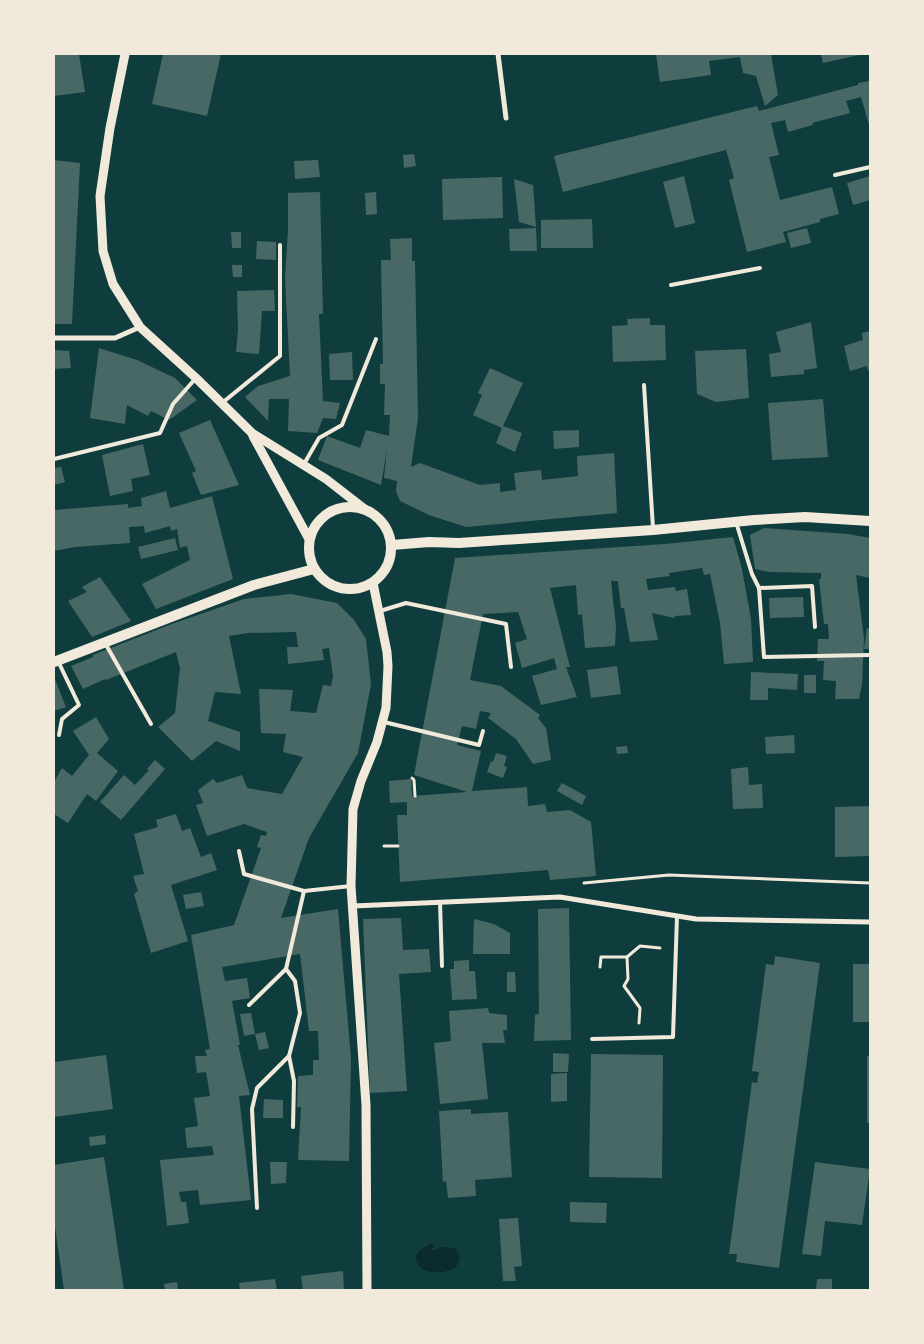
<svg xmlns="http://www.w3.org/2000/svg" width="924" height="1344" viewBox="0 0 924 1344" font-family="Commissioner,sans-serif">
<rect width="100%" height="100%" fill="#0f3d3e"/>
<path fill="#0a2a2b" d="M431 1243 434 1246 431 1249 435 1250 441 1247 455 1248 460 1256C459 1259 459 1262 458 1264 452 1273 433 1274 424 1270 419 1267 417 1263 415 1257L419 1251Z"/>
<g fill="#486865">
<path d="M54 54H79L85 92 54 96Z"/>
<path d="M163 54H221L207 116 152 104Z"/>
<path d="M656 54H771L778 95 765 106 756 76 743 73 740 57 709 61 711 75 660 82Z"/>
<path d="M821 54H859V55L823 63Z"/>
<path d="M870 81V128L861 97 846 101 850 113 812 123 813 125 788 132 785 120 771 123 779 155 769 157 780 200 832 187 839 214 820 219V222L783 232 786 242 747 252 729 180 734 178 726 150 563 192 554 156 757 106 759 111 858 85V83Z"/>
<path d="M414 154 416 166 404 168 403 155Z"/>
<path d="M54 160 80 163 72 324H54Z"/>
<path d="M318 160 320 177 295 179 294 161Z"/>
<path d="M684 176 695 223 675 228 663 182Z"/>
<path d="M870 176V200L853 205 847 183Z"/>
<path d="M502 177 503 218 443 220 442 179Z"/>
<path d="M514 179 533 185 536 227 519 222Z"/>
<path d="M320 192 323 314H319L323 401 340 403 336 419 323 418 317 433 288 431 289 399H269L268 421 245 397 258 386 290 376 285 278 288 231V193Z"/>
<path d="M376 192 377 214 366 215 365 193Z"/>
<path d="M592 219 593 248H541V220Z"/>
<path d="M536 228 537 251H510L509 229Z"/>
<path d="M807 228 811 243 791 248 787 233Z"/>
<path d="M231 232H241V248H232Z"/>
<path d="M412 238V261H415L418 418 411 467 420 463 480 485 500 483V492L516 490 514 473 541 470 542 480 578 476 577 456 614 453 617 513 466 527 429 515 400 501 396 491 397 481 384 478 387 449 381 485 318 460 327 436 360 448 366 430 389 436 390 415H384L385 384H380V364H383L381 260H391L390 239Z"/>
<path d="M257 241 276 242V260L256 259Z"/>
<path d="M232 265H242V277H233Z"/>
<path d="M274 290 275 311H262L259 354 236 352 238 330 237 291Z"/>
<path d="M650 318V325H665L666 360 613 362 612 326 628 325 627 319Z"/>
<path d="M811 322 817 368 804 370V374L771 377 769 354 781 352 776 332Z"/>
<path d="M870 331V370L868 371 867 366 850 371 844 346 863 340 862 333Z"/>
<path d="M99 348 137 360 175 378 197 400 169 420 151 411 148 416 127 405 125 424 90 418Z"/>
<path d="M746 349 749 398 716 402 697 394 695 351Z"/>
<path d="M54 350 69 351 71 368 54 369Z"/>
<path d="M352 352 353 380H330L329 354Z"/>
<path d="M490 368 523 383 503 426 522 433 515 452 496 443 502 428 473 415 482 395 478 393Z"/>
<path d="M823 399 828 457 772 460 768 403Z"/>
<path d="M210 420 239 485 201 495 192 473 196 471 179 433Z"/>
<path d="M579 430V447L554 449 553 431Z"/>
<path d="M143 444 150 475 131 479 133 491 110 496 102 455Z"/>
<path d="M61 467 65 482 54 485V468Z"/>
<path d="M166 491 170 508 212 496 233 579 156 609 142 584 190 560 187 546 180 548 177 529 171 531 170 526 145 533 144 526 129 527 130 543 75 547 54 551V510L128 504V508L142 506 141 498Z"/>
<path d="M764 528 848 534 870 538V578L856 575 864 638 862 684 859 699H835L836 681 823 680 824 661H817L818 639H829L828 624H824L819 579H821V573L769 572 755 569 750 535Z"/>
<path d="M733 537 742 569 751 619 753 662 724 664 720 623 710 574 704 575 702 568 669 573 670 576 646 579 648 590 675 587 676 591 687 589 691 615 675 616 674 618 652 613 658 640 630 642 624 608H621L618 581H611L616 627 615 646 585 648 582 614 578 615 576 585 550 588 570 667H566L577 697 541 705 532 676 557 669 554 658 522 668 515 643 527 639 518 612 483 614 470 680 501 686 540 715 538 718 546 728 551 760 533 764 516 739 488 718 491 713 480 711 476 729 462 726 457 745 481 751 472 791 527 787 528 806 545 804 547 812 570 810 591 822 596 876 550 880 548 870 400 882 397 815H407V802L390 803 389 781 411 779 412 796 467 792 414 775 455 558 665 544Z"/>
<path d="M175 538 178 550 141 559 138 547Z"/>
<path d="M100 577 131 621 92 637 68 601 87 592 82 587Z"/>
<path d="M291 594 337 603 354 620 366 639 371 684 358 753 309 838 281 918 338 909 351 1058 349 1161 298 1160 301 1107H297L298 1076 313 1075V1060H319L318 1031H309L300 954 222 967 225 981 247 978 250 998 232 1001 240 1045H238L250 1095 239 1096 251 1200 200 1205 198 1190 179 1192 181 1202H186L189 1223 167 1226 160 1160 214 1155 212 1146 187 1148 185 1128 198 1126 194 1098 210 1096 206 1072 197 1073 195 1056H207L205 1050 210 1049 191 935 234 925 261 848 257 847 261 835 266 836 267 832 244 824 207 836 196 805 203 803 198 790 213 779 217 783 242 775 247 788 282 794 303 757 283 752 286 734 261 733 259 689 293 690 290 711 316 713 323 685 331 686 333 677 329 648 322 649 324 660 288 664 287 647H298L296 632 248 633 229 636 241 694 215 692 208 721 240 732V751L216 741 192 761 158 727 175 713 180 668 176 652 106 680 105 679 83 689 71 666 93 657V655L169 625 244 599Z"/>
<path d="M803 597 804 617 770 618 769 598Z"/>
<path d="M867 628 870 629V649H864Z"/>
<path d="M617 666 621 694 591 698 587 670Z"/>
<path d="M751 672 798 674 797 690 768 688V700H750Z"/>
<rect x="804" y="675" width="12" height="18"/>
<path d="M54 677 66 707 54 711Z"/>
<path d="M96 717 109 739 97 753 118 771 96 801 87 794 68 823 54 814V782L62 768 72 776 89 755 73 731Z"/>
<path d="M794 735 795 753 766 754 765 737Z"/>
<path d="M627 746 628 753 617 754 616 747Z"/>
<path d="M496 753 507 756 504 766 507 767 503 778 487 772 491 761 493 762Z"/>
<path d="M155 760 165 769 121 820 100 802 124 775 135 785 149 770 147 769Z"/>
<path d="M748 767 749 785 762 784 763 808 733 809 731 769Z"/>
<path d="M562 783 586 796 582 805 557 791Z"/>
<path d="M870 806V856L835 857V807Z"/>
<path d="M176 814 182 831 190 828 201 857 211 853 217 870 171 885 188 941 151 953 134 894 138 891 133 876 144 874 134 834 158 827 156 820Z"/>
<path d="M201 892 204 906 186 909 183 895Z"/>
<path d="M569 908 571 1040 534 1041 535 1015 539 1014 538 909Z"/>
<path d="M401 918 403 950 429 949 431 972 399 974 407 1091 370 1093 363 919Z"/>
<path d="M474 919 494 924 510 933V954H473Z"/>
<path d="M775 956 820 963 779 1268 736 1262 737 1254H729L752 1082 757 1083 759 1072 752 1071 766 964 774 965Z"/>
<path d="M469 960V971H475L477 999 452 1000 450 969H454V961Z"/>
<rect x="853" y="964" width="17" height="58"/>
<path d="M507 972H515L516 992H507Z"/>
<path d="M488 1008 489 1013 507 1015V1030H503L505 1043H482L488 1099 440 1104 434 1043 451 1041 449 1011Z"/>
<path d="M251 1013 255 1034 244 1036 240 1014Z"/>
<path d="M265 1032 269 1048 259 1050 255 1034Z"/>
<path d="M553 1053 569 1054 568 1072H553Z"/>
<path d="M591 1054 663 1055 662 1178 589 1177Z"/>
<path d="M106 1055 113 1109 54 1117V1062Z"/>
<rect x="867" y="1056" width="3" height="67"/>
<path d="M567 1073V1101L551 1102V1074Z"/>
<path d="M264 1099 283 1100V1118H263Z"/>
<path d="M471 1109V1114L508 1112 512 1177 475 1180 476 1196 448 1198 446 1181 443 1182 439 1111Z"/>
<path d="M105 1135 106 1144 90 1146 89 1137Z"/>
<path d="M104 1157 124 1290H64L54 1220V1165Z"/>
<path d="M270 1162H287L286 1183 271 1184Z"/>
<path d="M815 1162 870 1169 862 1225 825 1221 821 1256 802 1254Z"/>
<path d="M570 1202 607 1203 606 1223 570 1222Z"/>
<path d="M518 1218 522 1266 514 1267 516 1281H503L499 1219Z"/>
<path d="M343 1271 344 1290H303L301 1276Z"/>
<path d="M275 1279 277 1290H240L239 1283Z"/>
<path d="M817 1279H832V1290H816Z"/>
<path d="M177 1282 178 1290H165L164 1284Z"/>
</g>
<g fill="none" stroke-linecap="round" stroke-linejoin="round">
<g stroke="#f1e9da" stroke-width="3">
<path d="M412 778 414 780 415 796"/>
<path d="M384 846H398"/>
<path d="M584 883 669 875 870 883"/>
<path d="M600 967 601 957H627"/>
<path d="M639 1023 640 1008 624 986 628 979 627 957 640 946 660 948"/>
</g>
<g stroke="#f1e9da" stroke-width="4">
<path d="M835 175 870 167"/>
<path d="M671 285 760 268"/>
<path d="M644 385 653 528"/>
<path d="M222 403 280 356V245"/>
<path d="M54 459 160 433 173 404 196 378"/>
<path d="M304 464 319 438 342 425 376 339"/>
<path d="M736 522 752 574 759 588 764 657 869 655"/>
<path d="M759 588 812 586 815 627"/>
<path d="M380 611 406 603 506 624 511 667"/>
<path d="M105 643 151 724"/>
<path d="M58 661 79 705 62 719 59 735"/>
<path d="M384 722 479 745 483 731"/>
<path d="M239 851 244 874 304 891"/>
<path d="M440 902 442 966"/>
<path d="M249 1005 286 969"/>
<path d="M592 1039 673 1037 677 916"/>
<path d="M289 1056 294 1081 293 1127"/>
<path d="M257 1208 252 1109 257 1088 289 1056 300 1013 295 981 286 969 304 891 351 886"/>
</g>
<g stroke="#f1e9da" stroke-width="5">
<path d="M498 54 506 118"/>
<path d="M54 338H115L140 327"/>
<path d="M353 906 560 897 696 919 870 922"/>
</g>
<g stroke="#f1e9da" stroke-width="9">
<path d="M125 54 110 128 100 196 103 251 113 284 140 327 196 378 252 433 326 479 366 510"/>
<path d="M253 436 309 539"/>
<path d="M367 1290 366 1105 351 886 353 809 361 781 377 742 386 708 388 666 387 652 373 583"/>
</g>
<g stroke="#f1e9da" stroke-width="10">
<circle cx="350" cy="548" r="41"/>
<path d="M392 545 429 542 459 543 653 530 754 520 805 517 870 521"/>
<path d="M54 662 254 585 314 569"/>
</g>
</g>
<rect width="924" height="1344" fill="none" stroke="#f1e9da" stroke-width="110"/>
</svg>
